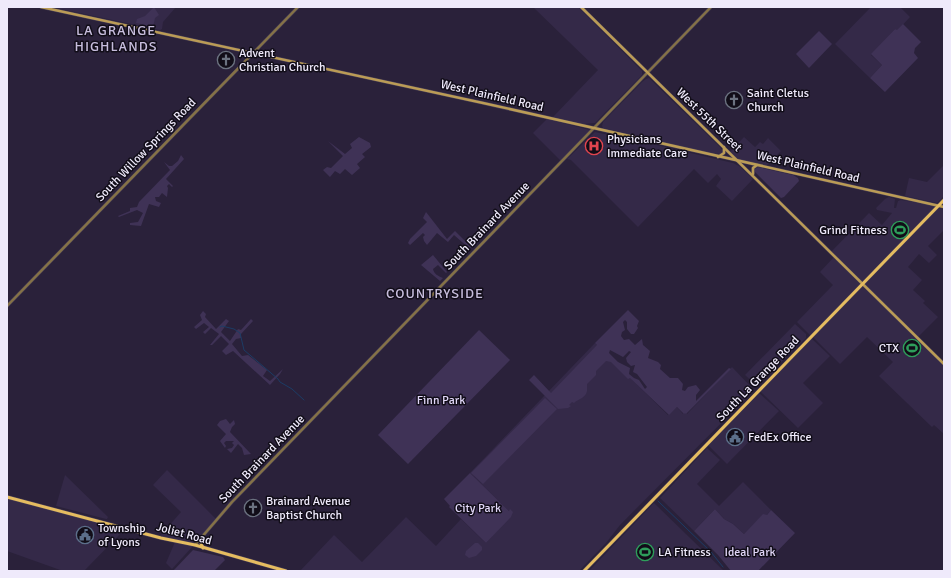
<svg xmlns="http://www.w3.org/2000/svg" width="951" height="578" viewBox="0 0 951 578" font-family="Signika,sans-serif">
<rect width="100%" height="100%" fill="#2a213a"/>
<g fill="#342948">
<path d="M51 7H176L163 22 162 29 160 30Z"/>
<path d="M533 7H578L642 71V75L595 123 584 124 553 117 598 70Z"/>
<path d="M871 7H900L910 17 897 31 895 29 871 55 882 65 870 78 835 44Z"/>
<path d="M649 78 720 147 723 151 722 153 720 154 705 152 603 128 602 126 603 122 642 82 646 79Z"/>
<path d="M547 119 590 130 561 161 533 133Z"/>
<path d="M595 132 661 146 733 163 739 166 753 179 732 201 716 186 721 179 717 174 708 183 694 169 638 227 571 160 567 159Z"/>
<path d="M744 137 755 147 760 142 763 144 768 138 781 151 766 166 740 161 730 152Z"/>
<path d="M944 165V196L937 203 905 196 909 178 927 182Z"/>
<path d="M889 197 895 199 894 208H896L898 201 901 200 937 206 862 284 831 252 869 213 882 225 892 213 877 210 876 208 885 199Z"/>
<path d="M939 208 944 209V230L928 246 937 255 929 263 919 254 908 267 922 280 913 290 925 301 923 303 938 317 918 337 864 285Z"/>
<path d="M834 257 862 285 811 336 797 322 833 285 820 272Z"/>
<path d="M863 286 944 365V434L934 425 932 427 879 376 893 362 867 337 840 364 813 337Z"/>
<path d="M795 324 806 334V338L759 384 756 385 745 375Z"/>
<path d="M811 338 830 356 803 383 823 403 798 428 760 391Z"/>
<path d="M595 343 668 415 677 407 683 414 685 412 687 414 732 367 753 389V391L620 525 606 543 579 571H300L334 535 362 562 406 517 436 546 461 519 486 543 512 514 470 473Z"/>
<path d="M759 393 779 411 727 464 708 445Z"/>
<path d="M707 448 720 460 697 484 719 506 743 482 771 510 767 515H763L744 534 733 524 724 519 715 509 694 531 660 498Z"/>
<path d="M167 470 216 519 194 545 160 536 181 512 153 485Z"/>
<path d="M65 475 108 517 107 519H106L56 506Z"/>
<path d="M7 498 124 530 84 571H63L7 551Z"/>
<path d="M654 503 724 571H589Z"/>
<path d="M175 542 193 546 172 569 166 563Z"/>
</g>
<g fill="#3f3256" fill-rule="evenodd">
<path d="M154 7 159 15 155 18 153 27 136 23 137 19 145 16Z"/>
<path d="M903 24 921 42 915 48 914 53 918 58 885 92 870 78 882 65 871 54 895 29 897 30Z"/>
<path d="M819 31 832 44 809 68 796 54Z"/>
<path d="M359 137 370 143 371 147 362 154 365 157 357 164 360 168 352 175 345 169 340 174 335 171 330 177 323 170 327 167 331 168 343 156 328 141 345 154 352 148 350 144Z"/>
<path d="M181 155 184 159 166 179 173 186 172 187 169 184 167 186 168 188 167 197 162 193 159 197H155L156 201 161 203 159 207 149 204 141 226 130 225V223L138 222 143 213 137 210 119 217 118 216 130 211V208L137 207 139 202 170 170 164 162 169 166H172L178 161Z"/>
<path d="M758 167 793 175 798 178 799 181 784 197 781 198 755 172V169Z"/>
<path d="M426 212 447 239 455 231 471 247 470 249 454 235 448 242 437 233 427 245 424 241 423 237 425 235 423 233 410 245 408 243 410 239 427 222 423 218Z"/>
<path d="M433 255 447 272 446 273 438 265 433 269C434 274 438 276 443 278L440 281 421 265Z"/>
<path d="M628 310 639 321 637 326 638 328 634 334H631L627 329V322L625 320 623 322 625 330 622 332 621 336 624 340 629 339 635 345 642 339 643 345 650 351 648 358 658 362 661 365 660 369 670 378H678L683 384 682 390 685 391 688 387 696 385 700 390 696 395V401L729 368 731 369 686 414 685 413 684 414 677 407 669 415 630 378 628 379 611 362 606 361 596 371V375L587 384C587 386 587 389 587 391 586 398 578 399 574 403L572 402 569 405 571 406 568 408 558 409 529 380 534 375 551 393 597 345 595 343ZM610 350 623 357 629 351 631 352 626 358 627 362 631 366 635 365 633 372 637 374 647 387 645 389 639 380 634 378 629 374 630 368 618 362 609 353Z"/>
<path d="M203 311 206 314 205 317 216 329 226 319 229 321 221 332 230 341 238 329 241 330 251 319 253 321 241 334V338L236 339 232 344 242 356 248 355 267 370 263 376 270 381 283 369 280 374 270 385 233 351 226 355 222 351 229 344 221 336 212 345H210L219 334 211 328 205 334 203 332 209 327 204 323 196 329 194 327 202 320 200 315Z"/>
<path d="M479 330 510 360 408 464 378 435Z"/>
<path d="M545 398 557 409 483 484 471 473Z"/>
<path d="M226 419 230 424 234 420 235 424 232 427 230 432 251 454 244 455 242 448 238 444 231 453 227 449 232 448 234 445 232 443 234 441H226L224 443 226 446 225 448 220 441 226 434 217 425 220 421Z"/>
<path d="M470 473 509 511 510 509 513 512 511 517 486 543 449 507 450 506 444 499Z"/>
<path d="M715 509 724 519 733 524 744 534 763 514 767 515 771 510 795 533 758 571H731L718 555 694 531Z"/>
<path d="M475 543H478L482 547V550L476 556 469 558 465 555 466 551Z"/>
<path d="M193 550 223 557 225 560 214 571H173Z"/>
</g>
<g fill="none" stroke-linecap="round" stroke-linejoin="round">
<g stroke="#1c3c65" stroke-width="1">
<path d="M220 327 222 326 234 329 240 333 244 350 278 379 280 382 292 389 304 400"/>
<path d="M658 501 711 552 723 567"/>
</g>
<defs>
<g id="tertiary">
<path d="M7 306 298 7"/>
<path d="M195 545 232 502 711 7"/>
</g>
<g id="secondary">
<path d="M41 7 483 103 944 207"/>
<path d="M581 7 944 364"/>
<path d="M718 157 724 153V147"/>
<path d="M753 174V168L757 165"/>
</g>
<g id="primary">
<path d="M7 497 161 538 195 545 286 571"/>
<path d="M202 537 201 543 203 548"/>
<path d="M584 571 944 200"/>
</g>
</defs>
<use href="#tertiary" stroke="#463d55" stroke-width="3.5"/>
<use href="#secondary" stroke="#463d55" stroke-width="3.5"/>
<use href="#primary" stroke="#463d55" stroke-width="4"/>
<use href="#tertiary" stroke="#857247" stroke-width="2.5"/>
<use href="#secondary" stroke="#bb9c56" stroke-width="2.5"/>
<use href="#primary" stroke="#e5bc60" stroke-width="3"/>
</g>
<defs>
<symbol id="church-ring" viewBox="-11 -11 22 22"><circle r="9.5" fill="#110d18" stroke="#6b7280" stroke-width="1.5"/><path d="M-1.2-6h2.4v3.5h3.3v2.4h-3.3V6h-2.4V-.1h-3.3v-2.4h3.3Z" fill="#6b7280"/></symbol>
<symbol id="hospital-ring" viewBox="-11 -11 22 22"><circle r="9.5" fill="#110d18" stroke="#e0444e" stroke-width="1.5"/><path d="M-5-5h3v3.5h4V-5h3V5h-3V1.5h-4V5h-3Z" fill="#e0444e"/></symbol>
<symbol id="stadium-ring" viewBox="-11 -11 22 22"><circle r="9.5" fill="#110d18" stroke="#2e9e5b" stroke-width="1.5"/><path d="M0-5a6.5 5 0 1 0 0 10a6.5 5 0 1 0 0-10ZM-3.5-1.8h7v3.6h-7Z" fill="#2e9e5b"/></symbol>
<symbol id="civic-ring" viewBox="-11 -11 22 22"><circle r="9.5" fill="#110d18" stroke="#5c6f8a" stroke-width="1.5"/><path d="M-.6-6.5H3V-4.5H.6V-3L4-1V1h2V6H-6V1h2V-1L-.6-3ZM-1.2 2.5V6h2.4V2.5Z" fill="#5c6f8a"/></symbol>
</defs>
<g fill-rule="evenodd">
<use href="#church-ring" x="216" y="50" width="20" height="20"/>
<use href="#church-ring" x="724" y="90" width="20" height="20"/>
<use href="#hospital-ring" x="584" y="136" width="20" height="20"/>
<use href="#stadium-ring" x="890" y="220" width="20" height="20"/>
<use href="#stadium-ring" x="902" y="338" width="20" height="20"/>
<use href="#civic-ring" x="725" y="427" width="20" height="20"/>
<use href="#church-ring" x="243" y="498" width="20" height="20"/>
<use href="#civic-ring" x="75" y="525" width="20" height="20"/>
<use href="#stadium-ring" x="635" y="542" width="20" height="20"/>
</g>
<g text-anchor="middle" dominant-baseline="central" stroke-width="3" stroke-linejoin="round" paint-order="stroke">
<g font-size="12" fill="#efeafb" stroke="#110d18" text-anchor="start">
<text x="239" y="53">Advent<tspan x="239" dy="14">Christian Church</tspan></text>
<text x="747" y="93">Saint Cletus<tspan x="747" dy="14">Church</tspan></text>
<text x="607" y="139">Physicians<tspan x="607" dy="14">Immediate Care</tspan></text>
<text x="887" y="230" text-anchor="end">Grind Fitness</text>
<text x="899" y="348" text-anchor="end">CTX</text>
<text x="748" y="437">FedEx Office</text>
<text x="266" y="501">Brainard Avenue<tspan x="266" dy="14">Baptist Church</tspan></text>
<text x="98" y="528">Township<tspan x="98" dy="14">of Lyons</tspan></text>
<text x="658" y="552">LA Fitness</text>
</g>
<g font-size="12" fill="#efeafb" stroke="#110d18">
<text transform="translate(492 96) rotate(13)">West Plainfield Road</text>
<text transform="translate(709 120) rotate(44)">West 55th Street</text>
<text transform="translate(146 150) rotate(-46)">South Willow Springs Road</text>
<text transform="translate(808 167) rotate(13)">West Plainfield Road</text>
<text transform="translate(487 226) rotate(-46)">South Brainard Avenue</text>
<text transform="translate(758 379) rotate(-46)">South La Grange Road</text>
<text transform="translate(262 459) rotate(-46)">South Brainard Avenue</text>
<text transform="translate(184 534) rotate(15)">Joliet Road</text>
</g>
<g font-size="12" fill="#e1d7f7" stroke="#110d18">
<text x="441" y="400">Finn Park</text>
<text x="478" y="508">City Park</text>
<text x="750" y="552">Ideal Park</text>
</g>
<g font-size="14" letter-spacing="1" fill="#c7bddd" stroke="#110d18">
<text x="116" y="30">LA GRANGE<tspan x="116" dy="16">HIGHLANDS</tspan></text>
<text x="435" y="293">COUNTRYSIDE</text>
</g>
</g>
<rect width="951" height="578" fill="none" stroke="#efeafb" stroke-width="16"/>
</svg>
